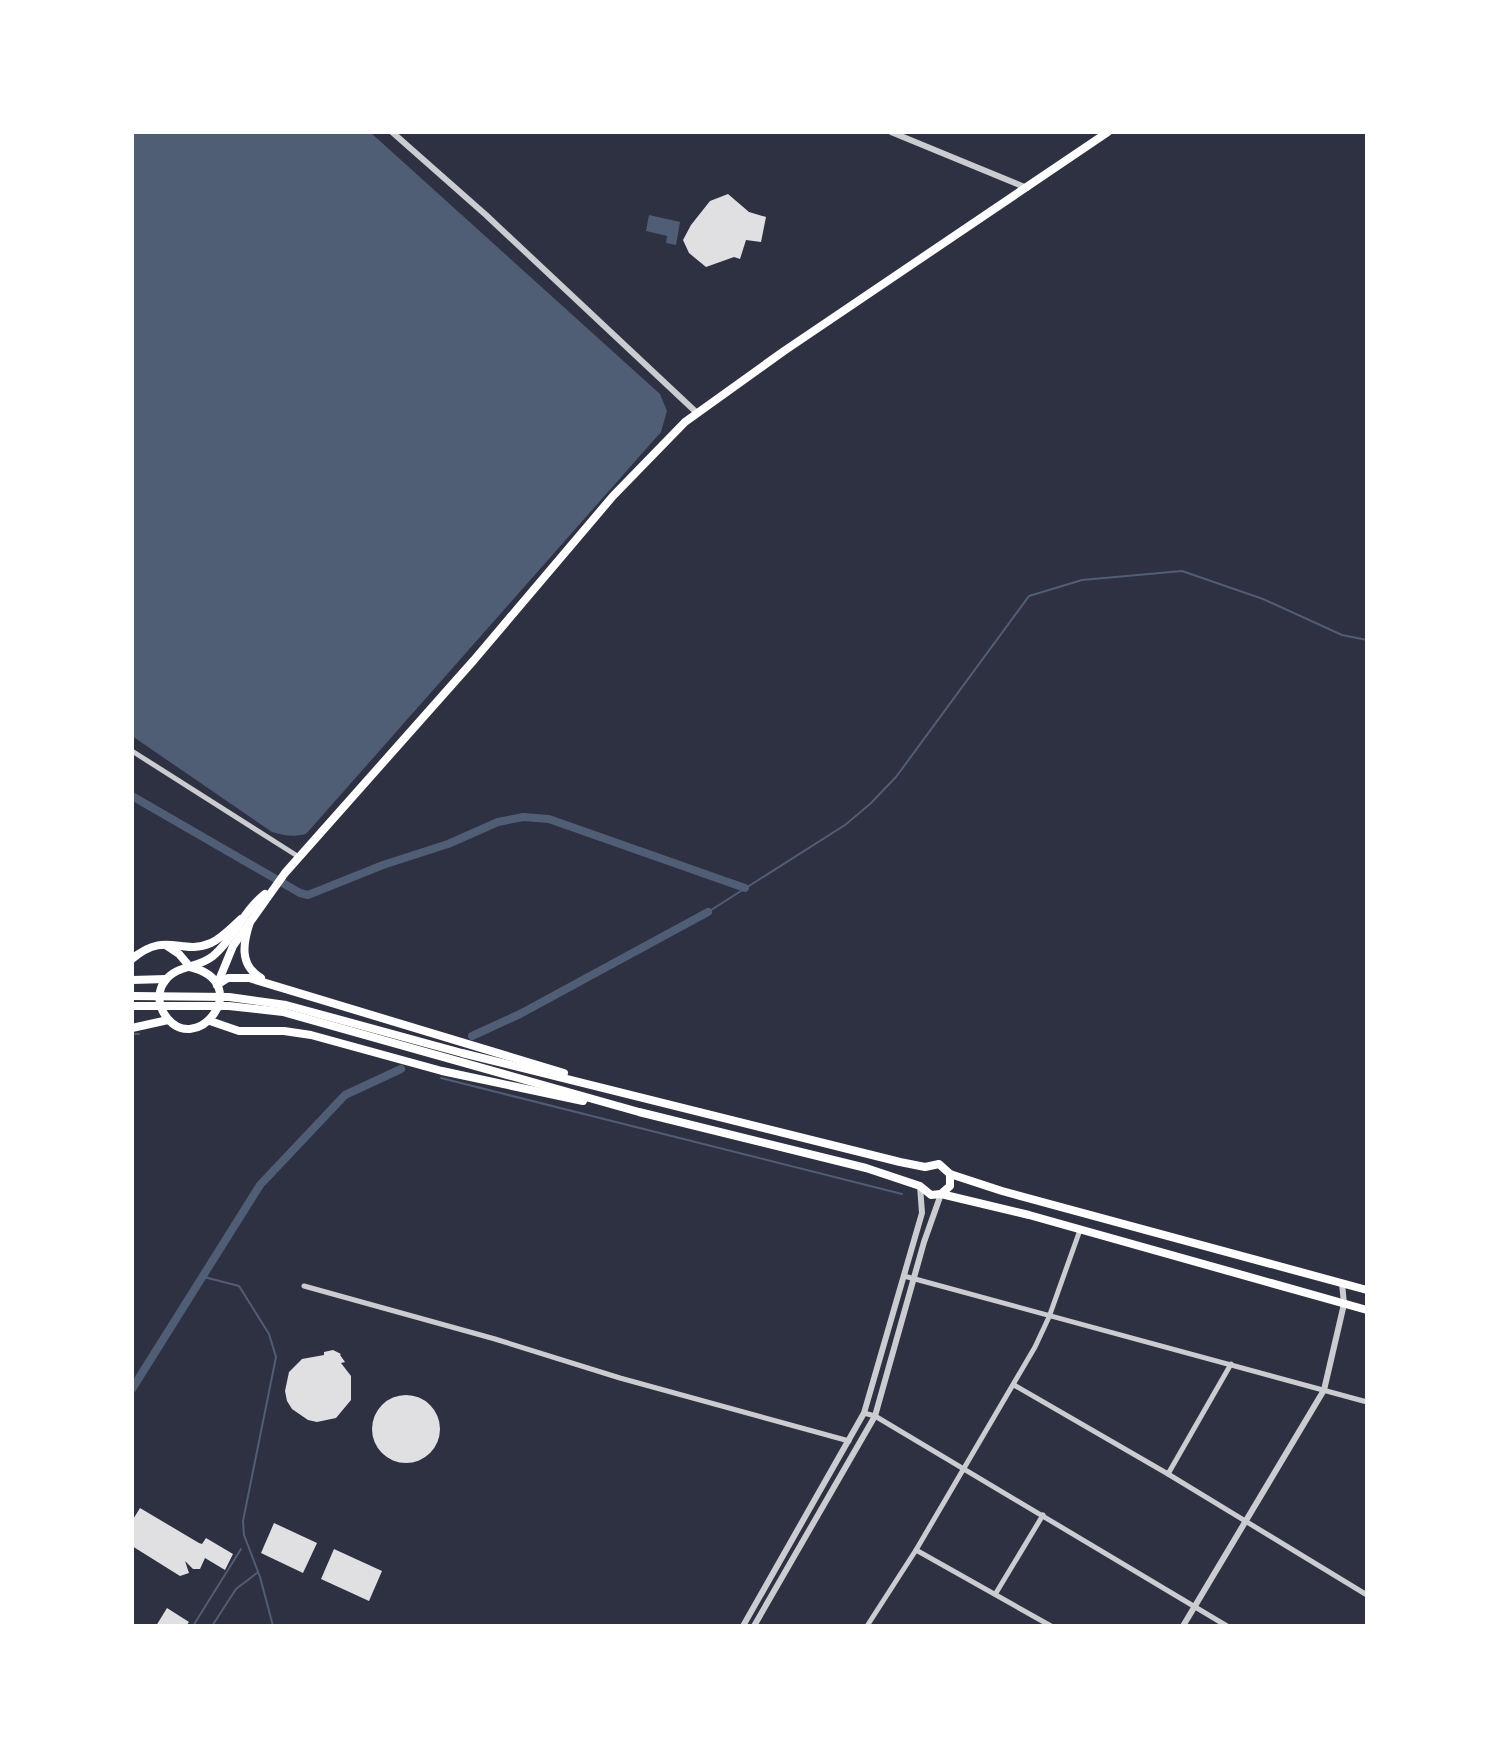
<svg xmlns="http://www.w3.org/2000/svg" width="1499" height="1758" viewBox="0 0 1499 1758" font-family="Signika,sans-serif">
<rect width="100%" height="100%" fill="#2d3142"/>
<g fill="#4f5d75">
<path d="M132 132H370L660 394 667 411 661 432 306 834C293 837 285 836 272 832L132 736Z"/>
<path d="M649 215 680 222 676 245 666 243 667 236 646 231Z"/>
</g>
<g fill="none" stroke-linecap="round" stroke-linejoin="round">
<g stroke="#4f5d75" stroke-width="2">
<path d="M708 912 845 825 870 804 896 777 1029 596 1082 580 1182 571 1263 599 1342 635 1367 640"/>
<path d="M132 1034H139"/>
<path d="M441 1078 902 1194"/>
<path d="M204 1277 239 1286 269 1334 276 1357 243 1521 244 1535 260 1577 273 1626"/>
<path d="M193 1626 241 1549"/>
<path d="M212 1626 236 1589 257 1573"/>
</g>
<g stroke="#4f5d75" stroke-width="8">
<path d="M132 796 300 893 308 895 383 865 448 844 498 822 523 817 549 819 745 888"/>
<path d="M472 1036 520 1014 708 912"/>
<path d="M132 1389 260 1185 345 1095 401 1069"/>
</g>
</g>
<g fill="#e0e0e3">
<path d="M728 194 749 212 766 217 761 242 746 240 740 259 734 257 706 267 689 253 683 240 691 225 710 201Z"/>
<path d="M333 1350 341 1354 340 1355 345 1362 341 1363 351 1376V1400L336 1418 317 1422 308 1420 292 1409 287 1401 285 1391 289 1372 302 1359 324 1355V1352Z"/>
<circle cx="406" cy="1429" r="34"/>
<path d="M140 1508 199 1543 202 1544 206 1538 233 1554 225 1570 205 1558 200 1569H193L185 1561 189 1573 180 1576 132 1546V1521Z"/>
<path d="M274 1523 317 1543 303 1573 261 1553Z"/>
<path d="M334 1549 382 1571 369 1601 321 1579Z"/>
<path d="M167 1608 189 1622 186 1626H156Z"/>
</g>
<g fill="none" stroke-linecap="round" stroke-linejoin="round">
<g stroke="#caccd0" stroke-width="5">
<path d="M132 751 299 857"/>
<path d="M904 1276 1367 1402"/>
<path d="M304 1286 495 1339 620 1378 849 1441"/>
<path d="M1014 1385 1168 1474 1367 1595"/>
<path d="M864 1413 875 1416 1227 1626"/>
<path d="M1168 1474 1231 1364"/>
<path d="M916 1550 1051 1626"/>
<path d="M996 1593 1043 1515"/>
<path d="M867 1626 916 1550 1035 1347 1049 1317 1080 1230"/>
</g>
<g stroke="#caccd0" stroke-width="6">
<path d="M392 132 486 215 696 412"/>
<path d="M891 132 1027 188"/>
<path d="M743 1626 864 1413 922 1213 920 1186"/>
<path d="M754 1626 875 1416 924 1242 941 1194"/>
<path d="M1183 1626 1324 1390 1344 1304 1342 1283"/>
</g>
<g stroke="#fff" stroke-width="8">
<path d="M190 967C257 983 195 1060 165 1015 158 1005 157 991 165 981 176 965 199 968 213 956 234 939 243 911 265 894"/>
<path d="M217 985 233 946 285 873 474 660 613 496 685 422 784 351 1108 132"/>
</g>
<g stroke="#fff" stroke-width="8">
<path d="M250 922C243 943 239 965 261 978"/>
<path d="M167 946 179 954 190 967"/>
<path d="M132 959C166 930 181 956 211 943 222 938 232 927 241 919"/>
<path d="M132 980 166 979"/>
<path d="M217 985 228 978H249L564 1073"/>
<path d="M132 996 229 997 286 1005 462 1053 900 1162 925 1167 939 1164 950 1174 1002 1191 1367 1290"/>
<path d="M132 1006H229L283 1012 639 1112 866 1168 920 1186 931 1195 941 1194 1029 1215 1367 1310"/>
<path d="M210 1021 239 1031H284L311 1035 442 1071 583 1101"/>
<path d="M132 1028 168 1020"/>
<path d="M941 1194 950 1186V1174"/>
</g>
</g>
<rect width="1499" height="1758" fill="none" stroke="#ffffff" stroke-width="268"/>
</svg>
